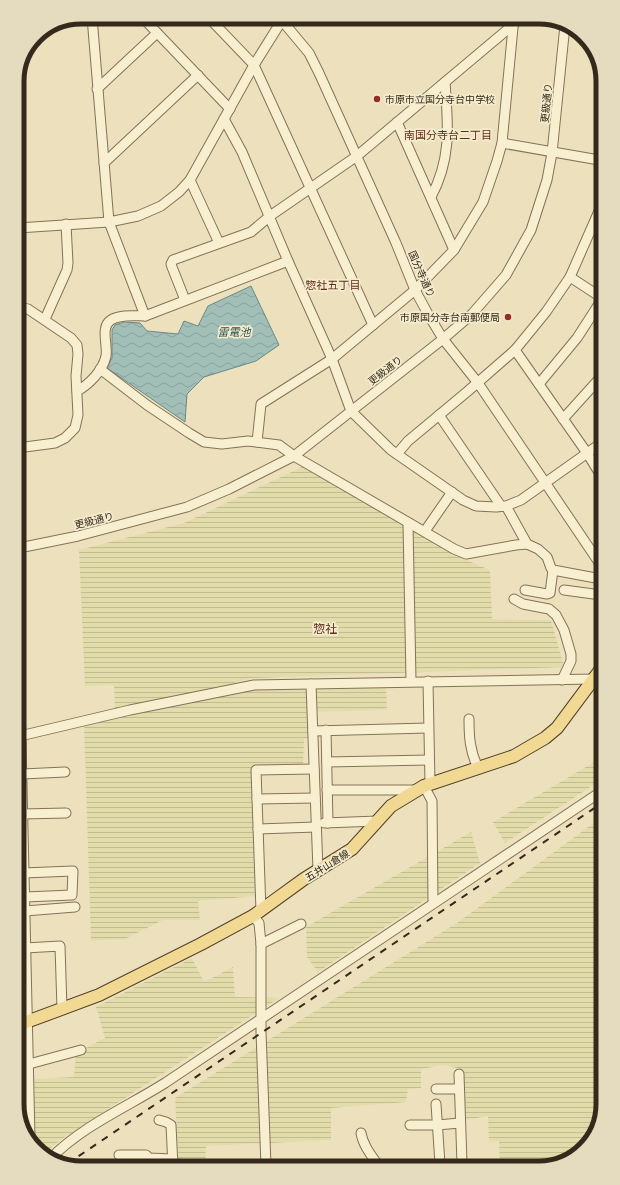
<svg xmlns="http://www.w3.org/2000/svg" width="620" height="1185" font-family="'PT Serif','Noto Sans JP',serif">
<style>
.farmland{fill:url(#farmland-rules)}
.water{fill:url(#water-waves);stroke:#698b85}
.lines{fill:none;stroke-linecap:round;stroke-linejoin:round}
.minor-casing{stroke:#847257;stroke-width:11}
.major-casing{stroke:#52402b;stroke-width:14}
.minor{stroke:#f8eed0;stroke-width:9}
.major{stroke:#f1d994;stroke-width:12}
.rail{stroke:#34291b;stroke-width:2;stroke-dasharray:7 7;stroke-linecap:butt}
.poi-dot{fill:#922d28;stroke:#f4ebcd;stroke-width:1.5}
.labels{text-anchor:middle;stroke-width:3.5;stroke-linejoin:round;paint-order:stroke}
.poi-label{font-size:10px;fill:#34291b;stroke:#f4ebcd;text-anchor:start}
.street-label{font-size:10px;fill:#34291b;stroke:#f4ebcd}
.neighbourhood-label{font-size:11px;fill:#602e1b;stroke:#f4ebcd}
.water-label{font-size:11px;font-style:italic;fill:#2b5353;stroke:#f4ebcd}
.quarter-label{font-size:12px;fill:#602e1b;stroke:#f4ebcd}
.rim{fill:none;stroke:#34291b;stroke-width:5}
</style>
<defs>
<pattern id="farmland-rules" width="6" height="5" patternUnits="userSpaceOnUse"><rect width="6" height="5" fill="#e2dcab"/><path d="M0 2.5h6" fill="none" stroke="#c2bd93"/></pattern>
<pattern id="water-waves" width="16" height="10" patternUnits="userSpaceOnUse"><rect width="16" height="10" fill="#a1beb7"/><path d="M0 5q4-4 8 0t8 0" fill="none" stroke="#8ba39d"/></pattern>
</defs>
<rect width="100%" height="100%" fill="#ede1bd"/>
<!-- farmland -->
<g class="farmland">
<polygon points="304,466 459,557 490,570 492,619 551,620 564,667 252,678 188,695 115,710 114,685 85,686 79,550 184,523"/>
<polygon points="386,686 387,710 312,712 309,737 304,739 303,767 256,768 256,896 198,901 200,920 163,920 125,939 91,941 84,723 258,687"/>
<polygon points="601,758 601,780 505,843 493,822"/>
<polygon points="602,817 603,1104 592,1140 564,1163 500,1164 499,1141 489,1142 488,1116 465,1120 462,1069 443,1065 421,1069 421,1088 408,1089 406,1102 331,1108 331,1140 206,1146 205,1167 179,1167 175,1098 457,923"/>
<polygon points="471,832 480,863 318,972 307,957 306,927"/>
<polygon points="192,958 204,982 233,967 235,997 279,998 62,1139 43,1154 35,1144 34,1079 74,1077 76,1053 105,1038 96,1007"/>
</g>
<!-- water -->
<polygon class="water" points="251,286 279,345 256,361 204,377 187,394 185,422 107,368 112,358 112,330 115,325 124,322 140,323 147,331 178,334 184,321 198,326 208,306"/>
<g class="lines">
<!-- minor casing -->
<g class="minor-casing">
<g id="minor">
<polyline points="92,17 109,222 145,316 288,261"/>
<polyline points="142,17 230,109"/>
<polyline points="208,17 254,65 373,325"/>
<polyline points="279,17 309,53 319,73 396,243 415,290 428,314 443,339 478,383 600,564"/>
<polyline points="97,89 157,33"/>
<polyline points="224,119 242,152 288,261 332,359 351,411 391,450 463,500 476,506 496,507 506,506 521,500 600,444"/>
<polyline points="397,122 454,250"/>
<polyline points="502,143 599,160"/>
<polyline points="104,163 198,75"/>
<polyline points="190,180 219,243"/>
<path d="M431,197C452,158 448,124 445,82"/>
<polyline points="18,228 109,222 138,216 161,206 179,192 190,180 254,65 284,17"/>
<polyline points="570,277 599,296"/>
<polyline points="185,300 172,267 171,264 173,260 251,232 270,216 357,156 514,24"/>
<polyline points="45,319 67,270 68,263 66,224"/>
<polyline points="515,350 587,453 600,474"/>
<polyline points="100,369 147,405 189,433 204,442 222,444 248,441 279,445 294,456 454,549 466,554 516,545 527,544 538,549 547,557 551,568 553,570 601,579"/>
<polyline points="539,384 577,338 599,304"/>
<path d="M77,391C90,384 103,370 106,356C108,345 100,327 111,320C120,314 135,316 145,316"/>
<polyline points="439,415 501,506"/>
<polyline points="563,419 600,378"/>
<polyline points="257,442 261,404 332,359 415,290 454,250 483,202 497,161 502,143 514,17"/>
<polyline points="19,450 25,447 55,443 65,438 75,428 78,415 76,376 78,354 77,345 71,338 28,309 19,307"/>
<polyline points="397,454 408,441 468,391 515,350 546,312 570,277 599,211"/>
<polyline points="506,506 527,544"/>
<polyline points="408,523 411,681"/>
<polyline points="425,531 452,492"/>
<polyline points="19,548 78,536 187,507 229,489 294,456 443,339 472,314 506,275 531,230 547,180 552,153 565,25"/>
<polyline points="525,590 547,594 550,593 553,570"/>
<polyline points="564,590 601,595"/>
<polyline points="514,599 523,604 549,609 556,615 564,630 571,654 571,661 562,680"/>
<polyline points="428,681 430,784"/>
<polyline points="311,684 318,870"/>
<polyline points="20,697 30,1138"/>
<path d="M469,719C469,738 470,751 478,768"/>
<polyline points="326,730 328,823"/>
<polyline points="313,731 428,728"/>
<polyline points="20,736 130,710 254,685 594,679 601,681"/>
<polyline points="327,762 429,760"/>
<polyline points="22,774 65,772"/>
<polyline points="424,786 432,801 433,902"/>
<polyline points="327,790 416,790"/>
<polyline points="257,799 315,798"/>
<polyline points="22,814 66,813"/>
<polyline points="324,823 378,821"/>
<polyline points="258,829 316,827"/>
<polyline points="23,873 73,871 72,895 25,897"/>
<polyline points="25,911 75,907"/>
<polyline points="261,911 256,770 314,769"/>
<polyline points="253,916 259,923 261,944 261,1032 266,1166"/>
<polyline points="261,944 301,924"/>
<polyline points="25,948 60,946 62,1009"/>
<polyline points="29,1064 81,1050"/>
<polyline points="459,1074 462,1164"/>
<polyline points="436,1089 459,1089"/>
<polyline points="436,1104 440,1164"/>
<polyline points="159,1120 166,1122 171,1125 173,1167"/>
<polyline points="410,1125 437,1125 460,1123"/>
<path d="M361,1133C363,1145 371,1155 378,1165"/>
<polyline points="119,1155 146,1155 149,1158 173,1159"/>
<path d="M50,1159C82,1126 127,1107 165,1083L602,791"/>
</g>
</g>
<!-- major casing -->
<g class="major-casing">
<polyline id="major" points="21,1024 99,995 201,944 253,916 304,879 352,849 391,806 424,786 514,756 545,738 557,728 601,669"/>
</g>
<!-- minor -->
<use href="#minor" class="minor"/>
<!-- major -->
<use href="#major" class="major"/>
<!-- rail -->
<polyline class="rail" points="67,1164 602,803"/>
</g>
<!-- markers -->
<g class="poi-dot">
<circle cx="377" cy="99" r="4"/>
<circle cx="508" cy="317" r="4"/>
</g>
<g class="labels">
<!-- poi labels -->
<g class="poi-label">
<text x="385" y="103">市原市立国分寺台中学校</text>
<text x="500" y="321" text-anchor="end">市原国分寺台南郵便局</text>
</g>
<!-- street labels -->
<g class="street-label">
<text transform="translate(546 103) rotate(-84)" y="4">更級通り</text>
<text transform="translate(422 274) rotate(66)" y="4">国分寺通り</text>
<text transform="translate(385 370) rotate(-38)" y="4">更級通り</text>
<text transform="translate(94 520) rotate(-14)" y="4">更級通り</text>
<text transform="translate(327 865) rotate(-32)" y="4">五井山倉線</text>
</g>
<!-- neighbourhood labels -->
<g class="neighbourhood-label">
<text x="448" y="139">南国分寺台二丁目</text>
<text x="333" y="289">惣社五丁目</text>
</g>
<!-- water labels -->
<g class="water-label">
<text x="234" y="336">雷電池</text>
</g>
<!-- quarter labels -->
<g class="quarter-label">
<text x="325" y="633">惣社</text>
</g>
</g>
<!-- crop -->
<path d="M0 0H620V1185H0ZM81 24H539A57 57 0 0 1 596 81V1104A57 57 0 0 1 539 1161H81A57 57 0 0 1 24 1104V81A57 57 0 0 1 81 24Z" fill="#e5dbbf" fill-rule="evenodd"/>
<path class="rim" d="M81 24H539A57 57 0 0 1 596 81V1104A57 57 0 0 1 539 1161H81A57 57 0 0 1 24 1104V81A57 57 0 0 1 81 24Z"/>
</svg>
